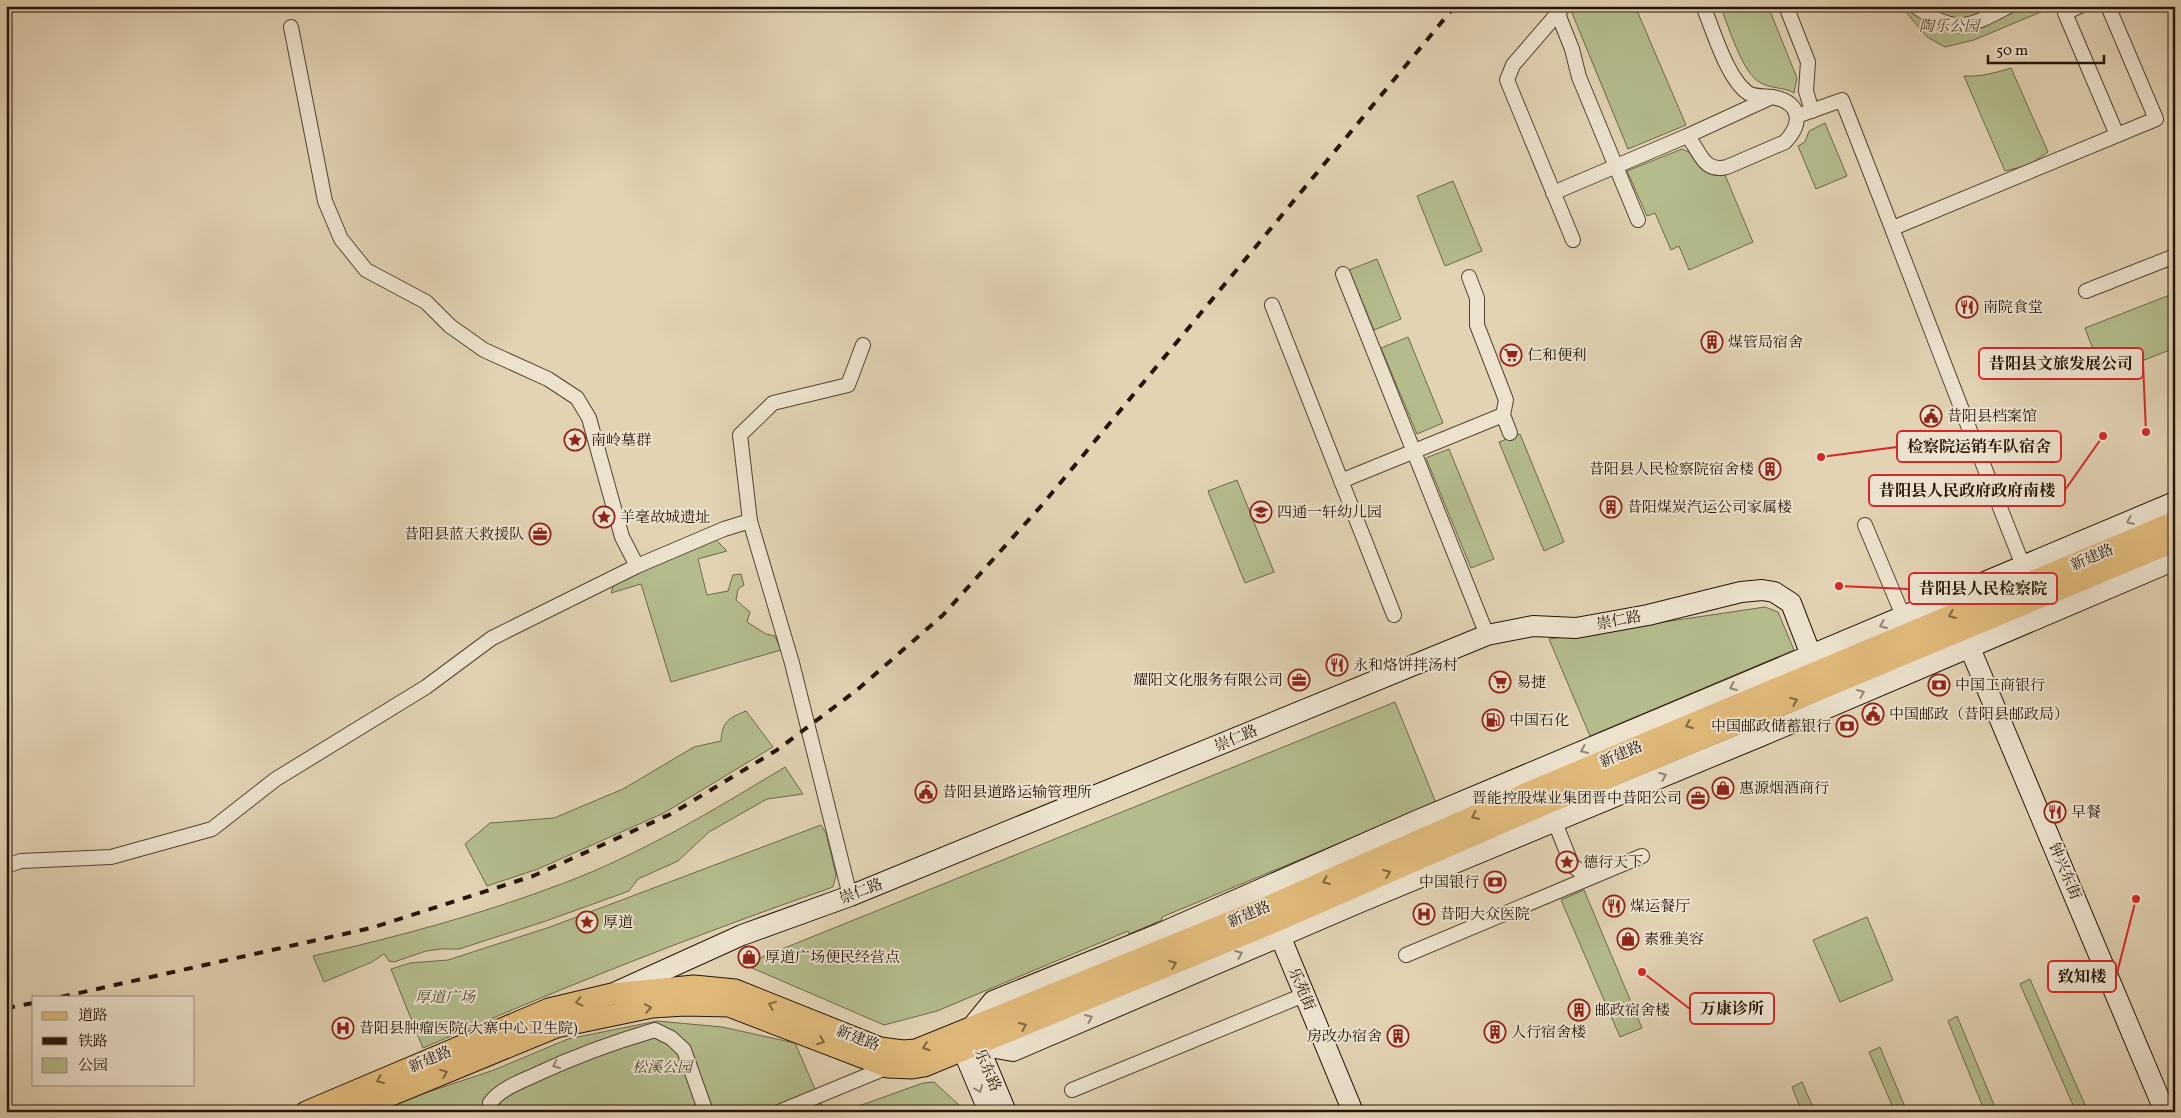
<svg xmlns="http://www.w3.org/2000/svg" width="2181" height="1118" font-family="Vollkorn,'Noto Serif SC',serif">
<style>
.green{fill:#b4bc8c;stroke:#6c684a}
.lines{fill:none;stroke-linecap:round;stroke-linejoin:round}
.street-casing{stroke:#544433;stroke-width:16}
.secondary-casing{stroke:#241408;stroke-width:22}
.primary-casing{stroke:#241408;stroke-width:23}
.street{stroke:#ece2ce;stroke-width:14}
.secondary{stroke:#ece2ce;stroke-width:20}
.primary{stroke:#e1ba7a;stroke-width:21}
.rail{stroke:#241408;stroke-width:4;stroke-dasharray:9 9;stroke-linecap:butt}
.oneway{stroke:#928575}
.oneway2{stroke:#826741}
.labels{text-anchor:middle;stroke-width:4;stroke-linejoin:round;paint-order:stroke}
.park-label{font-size:15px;font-style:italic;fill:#4f4630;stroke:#ece2ce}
.poi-label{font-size:15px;fill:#241408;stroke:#ece2ce;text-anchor:start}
.street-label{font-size:15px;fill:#241408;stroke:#ece2ce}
.leader{fill:none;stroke:#d62828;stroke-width:2}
.callout-dot{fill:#d62828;stroke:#ece2ce;stroke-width:2}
.callout{fill:#ece2ce;stroke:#d62828;stroke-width:2}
.callout-label{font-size:16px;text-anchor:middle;font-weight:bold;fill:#241408}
</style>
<rect width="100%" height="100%" fill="#e2d3b3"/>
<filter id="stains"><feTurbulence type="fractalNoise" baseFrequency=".004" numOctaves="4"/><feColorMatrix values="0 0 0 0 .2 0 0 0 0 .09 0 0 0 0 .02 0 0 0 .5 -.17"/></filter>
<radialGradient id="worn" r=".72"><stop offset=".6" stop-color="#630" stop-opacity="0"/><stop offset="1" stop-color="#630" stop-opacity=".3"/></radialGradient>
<!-- green -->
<g class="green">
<polygon points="1577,6 1635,6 1686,125 1628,149 1572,13"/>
<path d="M1720,6H1768L1797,78L1794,93C1784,87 1772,89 1761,83C1742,74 1729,26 1720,6Z"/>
<polygon points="1901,6 2055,6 1974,40 1945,47 1927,37"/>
<path d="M2011,68L2048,152L2029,165L2005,171L1964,76C1980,77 1995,73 2011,68Z"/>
<polygon points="1825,123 1847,176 1816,189 1798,146 1805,142 1809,131"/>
<path d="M1682,149L1693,154C1702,165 1707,178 1725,175L1753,242L1689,270L1679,246L1671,250L1655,213L1647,216L1627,171Z"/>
<polygon points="1453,181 1482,251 1445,266 1417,196"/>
<polygon points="1377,259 1401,319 1374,330 1349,270"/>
<polygon points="2175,293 2175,348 2103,376 2085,328"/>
<polygon points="1408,337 1443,423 1417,434 1381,348"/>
<polygon points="1520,434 1564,542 1544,551 1499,442"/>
<polygon points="1449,449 1494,559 1471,568 1426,458"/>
<polygon points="1237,480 1274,572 1245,583 1208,491"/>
<polygon points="716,540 727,551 698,559 707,595 728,591 733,575 741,574 744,585 738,589 736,600 750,612 747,622 766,634 775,636 781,650 671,682 641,584 611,593 614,584 638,571"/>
<polygon points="1765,607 1778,612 1794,650 1590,736 1549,639"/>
<polygon points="1395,702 1436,803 1162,917 1162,920 1129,934 1128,931 937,1011 884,1025 752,968 755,962 762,957"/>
<path d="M746,711L773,747L664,813L538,869L487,886L465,844L490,823L554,818L623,789L694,747L721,741C722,721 729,718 746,711Z"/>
<path d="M785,767L803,794L767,799L709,832L678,861L638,879L629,891L546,921L459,949H441L426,951L394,962L389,961L384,954L372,962L324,982L313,956C397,937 483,914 564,883C641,854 714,810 785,767Z"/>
<path d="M821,825L826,833L836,875L833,887C695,935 558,989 423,1048L391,969L410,963L448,960L550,927Z"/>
<polygon points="1584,890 1642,1028 1620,1037 1561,900"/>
<polygon points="1867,917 1893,980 1840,1002 1813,940"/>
<polygon points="2030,979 2088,1112 2076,1112 2020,984"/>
<polygon points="1957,1016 1997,1112 1985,1112 1948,1021"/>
<polygon points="657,1021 722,1027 795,1043 825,1112 368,1112 494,1070 568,1039"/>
<polygon points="1880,1047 1907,1112 1895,1112 1869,1052"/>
<polygon points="934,1082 958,1104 961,1112 842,1112 923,1083"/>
<polygon points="1802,1082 1815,1112 1802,1112 1792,1087"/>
</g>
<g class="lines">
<!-- street casing -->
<g class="street-casing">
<g id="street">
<polyline points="1564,6 1513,65 1507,80 1573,240"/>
<path d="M1703,6C1713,29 1727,79 1748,93C1754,97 1765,96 1772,97"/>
<polyline points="1786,6 1808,62 1806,91 1812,111"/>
<path d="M1915,6C1956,34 1966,29 2009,6"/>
<polyline points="2080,6 2065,13 2117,135"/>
<polyline points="1558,14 1572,49 1579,77 1638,220"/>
<polyline points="291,27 325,201 341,239 366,270 426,302 450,326 484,350 548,379 577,398 589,418 622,537 637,566"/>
<path d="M1797,116L1842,100C1904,257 1963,416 2026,573"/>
<path d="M1553,193L1687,136C1701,151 1702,173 1727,167L1785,142C1804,122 1800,102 1772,97L1687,136"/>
<polyline points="1893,228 2156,119 2108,6"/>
<polyline points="1343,274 1487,635"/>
<polyline points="1469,277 1477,298 1477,325 1506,400 1503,415 1510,433"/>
<polyline points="2086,291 2175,256"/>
<polyline points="1272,305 1394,615"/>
<polyline points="1341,481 1503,415"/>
<polyline points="1865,525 1901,611 1909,614 1911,618"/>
<polyline points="1552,815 1572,865 1588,878"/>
<polyline points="6,866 21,861 111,857 212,829 276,779 426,687 492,638 637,566 724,529 750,521"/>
<polyline points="850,896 792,663 750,521 740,435 773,403 848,385 863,345"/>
<polyline points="1406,955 1642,856"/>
<polyline points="1072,1090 1304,995"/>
<path d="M490,1112V1103C500,1089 520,1082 535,1075C575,1056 614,1042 655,1030L671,1038L684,1050L706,1112"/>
<polyline points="779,1112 888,1067"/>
</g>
</g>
<!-- secondary casing -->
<g class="secondary-casing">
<g id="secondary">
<polyline points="1964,634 2165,1112"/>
<polyline points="1276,926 1353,1112"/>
<polyline points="616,992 742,935 850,896 1487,635 1533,626 1576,628 1648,615 1741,592 1762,590 1774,592 1791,603 1816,668"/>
<polyline points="957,1036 989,1112"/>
<polyline points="978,1045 1013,1051 1358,903 1761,736 2175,560"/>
<polyline points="1006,1112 971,1028 993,1001 1161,933 1416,821 2175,502"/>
</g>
</g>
<!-- primary casing -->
<g class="primary-casing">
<g id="primary">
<polyline points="306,1112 549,1009 612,994 694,986 735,990 880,1048 903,1051 916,1050 1265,908 1532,791 2175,522"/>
<polyline points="350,1112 556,1027 652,1007 685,1005 729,1006 888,1067 912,1068 924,1066 1274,922 1547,803 2175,541"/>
</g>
</g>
<!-- street -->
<use href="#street" class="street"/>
<!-- secondary -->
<use href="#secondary" class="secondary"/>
<!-- primary -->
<use href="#primary" class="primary"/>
<!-- rail -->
<g class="rail">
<polyline points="61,997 371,928 533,876 671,814 777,750 857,690 943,615 1042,505 1455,6"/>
<polyline points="6,1008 34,1003"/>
</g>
</g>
<!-- one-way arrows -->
<defs><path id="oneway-chevron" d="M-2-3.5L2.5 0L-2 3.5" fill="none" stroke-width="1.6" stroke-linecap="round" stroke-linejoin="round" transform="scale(1.25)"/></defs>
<g class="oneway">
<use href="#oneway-chevron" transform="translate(2130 521) rotate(157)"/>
<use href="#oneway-chevron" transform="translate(1883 625) rotate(157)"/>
<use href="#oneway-chevron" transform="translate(1733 687) rotate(157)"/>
<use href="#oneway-chevron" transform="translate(1861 693) rotate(-23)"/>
<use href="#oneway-chevron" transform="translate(1584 750) rotate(157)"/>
<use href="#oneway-chevron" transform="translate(1663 776) rotate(-22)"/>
<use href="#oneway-chevron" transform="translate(1239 954) rotate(-23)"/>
<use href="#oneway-chevron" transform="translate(1089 1018) rotate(-24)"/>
<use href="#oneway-chevron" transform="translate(556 1065) rotate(155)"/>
<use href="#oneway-chevron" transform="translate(979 1089) rotate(67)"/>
</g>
<g class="oneway2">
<use href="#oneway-chevron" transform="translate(1952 615) rotate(157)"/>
<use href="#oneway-chevron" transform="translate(1794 701) rotate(-22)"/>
<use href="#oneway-chevron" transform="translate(1689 725) rotate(157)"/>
<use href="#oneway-chevron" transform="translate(1475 816) rotate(156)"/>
<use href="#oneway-chevron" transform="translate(1387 873) rotate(-23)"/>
<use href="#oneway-chevron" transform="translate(1326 881) rotate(156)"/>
<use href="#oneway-chevron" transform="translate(1173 964) rotate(-22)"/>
<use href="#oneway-chevron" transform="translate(579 1002) rotate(167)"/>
<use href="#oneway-chevron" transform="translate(772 1005) rotate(-158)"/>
<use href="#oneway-chevron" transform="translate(648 1008) rotate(-10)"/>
<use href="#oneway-chevron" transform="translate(1023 1026) rotate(-23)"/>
<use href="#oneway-chevron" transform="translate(821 1041) rotate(21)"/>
<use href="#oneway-chevron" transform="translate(926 1047) rotate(160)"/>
<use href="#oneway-chevron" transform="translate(444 1073) rotate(-22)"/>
<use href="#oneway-chevron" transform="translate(380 1080) rotate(157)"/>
</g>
<!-- icons -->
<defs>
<g id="restaurant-ring" transform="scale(1.125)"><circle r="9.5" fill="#ece2ce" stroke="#8f2418" stroke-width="1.5"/><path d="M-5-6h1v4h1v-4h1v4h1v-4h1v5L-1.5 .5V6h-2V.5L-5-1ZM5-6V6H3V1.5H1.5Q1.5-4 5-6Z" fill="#8f2418"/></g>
<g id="building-ring" transform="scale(1.125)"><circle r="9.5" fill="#ece2ce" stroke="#8f2418" stroke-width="1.5"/><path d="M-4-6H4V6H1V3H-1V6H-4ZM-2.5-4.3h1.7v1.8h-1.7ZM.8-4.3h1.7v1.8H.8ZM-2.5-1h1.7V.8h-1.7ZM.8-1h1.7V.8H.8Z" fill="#8f2418"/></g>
<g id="supermarket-ring" transform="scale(1.125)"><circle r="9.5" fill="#ece2ce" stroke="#8f2418" stroke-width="1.5"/><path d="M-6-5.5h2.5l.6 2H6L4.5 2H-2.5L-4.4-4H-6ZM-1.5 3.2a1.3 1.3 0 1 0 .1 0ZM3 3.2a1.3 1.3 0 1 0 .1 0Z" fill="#8f2418"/></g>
<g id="civic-ring" transform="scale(1.125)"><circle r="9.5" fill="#ece2ce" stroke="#8f2418" stroke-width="1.5"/><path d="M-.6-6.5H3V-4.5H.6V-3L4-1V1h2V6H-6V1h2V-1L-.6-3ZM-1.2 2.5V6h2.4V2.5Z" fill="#8f2418"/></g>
<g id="sight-ring" transform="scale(1.125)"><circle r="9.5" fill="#ece2ce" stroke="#8f2418" stroke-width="1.5"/><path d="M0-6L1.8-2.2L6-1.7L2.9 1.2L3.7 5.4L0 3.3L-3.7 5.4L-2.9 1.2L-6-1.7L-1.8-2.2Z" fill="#8f2418"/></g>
<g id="school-ring" transform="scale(1.125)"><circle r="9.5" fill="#ece2ce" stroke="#8f2418" stroke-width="1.5"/><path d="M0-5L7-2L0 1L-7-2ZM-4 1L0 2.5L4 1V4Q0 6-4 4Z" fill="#8f2418"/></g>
<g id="office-ring" transform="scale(1.125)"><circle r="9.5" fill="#ece2ce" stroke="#8f2418" stroke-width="1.5"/><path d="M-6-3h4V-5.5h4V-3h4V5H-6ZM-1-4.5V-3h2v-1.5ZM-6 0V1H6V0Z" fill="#8f2418"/></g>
<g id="bank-ring" transform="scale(1.125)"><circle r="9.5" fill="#ece2ce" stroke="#8f2418" stroke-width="1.5"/><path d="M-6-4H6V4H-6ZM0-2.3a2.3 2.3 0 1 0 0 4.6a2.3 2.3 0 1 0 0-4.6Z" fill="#8f2418"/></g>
<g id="fuel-ring" transform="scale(1.125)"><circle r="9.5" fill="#ece2ce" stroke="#8f2418" stroke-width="1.5"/><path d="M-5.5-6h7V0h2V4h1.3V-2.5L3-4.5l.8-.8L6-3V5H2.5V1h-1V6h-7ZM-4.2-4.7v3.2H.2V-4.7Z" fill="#8f2418"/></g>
<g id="shop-ring" transform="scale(1.125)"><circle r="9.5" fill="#ece2ce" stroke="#8f2418" stroke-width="1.5"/><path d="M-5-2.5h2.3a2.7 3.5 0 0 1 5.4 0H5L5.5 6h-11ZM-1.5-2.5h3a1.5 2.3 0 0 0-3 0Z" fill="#8f2418"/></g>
<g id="hospital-ring" transform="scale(1.125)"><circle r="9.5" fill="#ece2ce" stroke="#8f2418" stroke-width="1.5"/><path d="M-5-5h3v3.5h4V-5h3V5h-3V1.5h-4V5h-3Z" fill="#8f2418"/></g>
</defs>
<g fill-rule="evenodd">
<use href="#restaurant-ring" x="1967" y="307"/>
<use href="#building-ring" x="1712" y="342"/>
<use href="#supermarket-ring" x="1511" y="355"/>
<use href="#civic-ring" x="1931" y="416"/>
<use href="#sight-ring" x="575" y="440"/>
<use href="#building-ring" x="1770" y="469"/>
<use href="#building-ring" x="1611" y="507"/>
<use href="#school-ring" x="1261" y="512"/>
<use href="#sight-ring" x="604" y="517"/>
<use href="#office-ring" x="540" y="534"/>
<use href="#restaurant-ring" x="1337" y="665"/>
<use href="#office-ring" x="1299" y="680"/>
<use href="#supermarket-ring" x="1500" y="682"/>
<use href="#bank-ring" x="1939" y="685"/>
<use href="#civic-ring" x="1873" y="714"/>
<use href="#fuel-ring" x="1493" y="720"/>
<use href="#bank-ring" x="1847" y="726"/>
<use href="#shop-ring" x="1723" y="788"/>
<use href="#civic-ring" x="926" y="792"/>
<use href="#office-ring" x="1698" y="798"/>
<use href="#restaurant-ring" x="2055" y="812"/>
<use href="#sight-ring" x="1567" y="862"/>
<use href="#bank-ring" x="1495" y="882"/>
<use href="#restaurant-ring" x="1614" y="906"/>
<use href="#hospital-ring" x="1424" y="914"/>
<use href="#sight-ring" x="587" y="922"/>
<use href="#shop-ring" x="1628" y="939"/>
<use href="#shop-ring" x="749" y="957"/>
<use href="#building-ring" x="1579" y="1010"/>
<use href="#hospital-ring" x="343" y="1028"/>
<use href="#building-ring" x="1495" y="1032"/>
<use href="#building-ring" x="1398" y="1036"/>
</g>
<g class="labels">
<!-- park labels -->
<g class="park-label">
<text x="1949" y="31">陶乐公园</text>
<text x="445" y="1002">厚道广场</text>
<text x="662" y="1072">松溪公园</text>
</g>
<!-- poi labels -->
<g class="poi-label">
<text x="1983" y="312">南院食堂</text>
<text x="1728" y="347">煤管局宿舍</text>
<text x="1527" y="360">仁和便利</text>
<text x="1947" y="421">昔阳县档案馆</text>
<text x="591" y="445">南岭墓群</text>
<text x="1754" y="474" text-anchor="end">昔阳县人民检察院宿舍楼</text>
<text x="1627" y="512">昔阳煤炭汽运公司家属楼</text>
<text x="1277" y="517">四通一轩幼儿园</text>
<text x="620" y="522">羊毫故城遗址</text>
<text x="524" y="539" text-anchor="end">昔阳县蓝天救援队</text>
<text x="1353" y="670">永和烙饼拌汤村</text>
<text x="1283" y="685" text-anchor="end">耀阳文化服务有限公司</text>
<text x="1516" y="687">易捷</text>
<text x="1955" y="690">中国工商银行</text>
<text x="1889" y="719">中国邮政（昔阳县邮政局）</text>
<text x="1509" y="725">中国石化</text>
<text x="1831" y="731" text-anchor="end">中国邮政储蓄银行</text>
<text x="1739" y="793">惠源烟酒商行</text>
<text x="942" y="797">昔阳县道路运输管理所</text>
<text x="1682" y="803" text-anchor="end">晋能控股煤业集团晋中昔阳公司</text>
<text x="2071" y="817">早餐</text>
<text x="1583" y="867">德行天下</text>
<text x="1479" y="887" text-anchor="end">中国银行</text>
<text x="1630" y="911">煤运餐厅</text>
<text x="1440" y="919">昔阳大众医院</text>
<text x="603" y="927">厚道</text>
<text x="1644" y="944">素雅美容</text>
<text x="765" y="962">厚道广场便民经营点</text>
<text x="1595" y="1015">邮政宿舍楼</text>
<text x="359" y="1033">昔阳县肿瘤医院(大寨中心卫生院)</text>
<text x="1511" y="1037">人行宿舍楼</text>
<text x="1382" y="1041" text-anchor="end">房改办宿舍</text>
</g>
<!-- street labels -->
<g class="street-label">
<text transform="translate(2092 557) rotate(-23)" y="5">新建路</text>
<text transform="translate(1619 620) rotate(-11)" y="5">崇仁路</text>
<text transform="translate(1236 738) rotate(-23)" y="5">崇仁路</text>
<text transform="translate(1621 754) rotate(-23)" y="5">新建路</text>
<text transform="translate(2065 871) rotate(67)" y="5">钟兴东街</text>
<text transform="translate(861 891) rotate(-21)" y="5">崇仁路</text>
<text transform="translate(1249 914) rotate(-23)" y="5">新建路</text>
<text transform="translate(1302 989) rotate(67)" y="5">乐苑街</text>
<text transform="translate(858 1038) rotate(21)" y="5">新建路</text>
<text transform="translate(430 1059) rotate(-23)" y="5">新建路</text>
<text transform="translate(988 1070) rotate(67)" y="5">乐东路</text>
</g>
</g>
<!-- callouts -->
<path class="leader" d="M2146 432L2143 363M1821 457L1897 447M2103 436L2065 490M1839 586L1909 589M2136 899L2116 977M1642 972L1690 1009"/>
<g class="callout-dot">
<circle cx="2146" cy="432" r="5"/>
<circle cx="1821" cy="457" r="5"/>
<circle cx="2103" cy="436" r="5"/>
<circle cx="1839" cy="586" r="5"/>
<circle cx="2136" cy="899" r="5"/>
<circle cx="1642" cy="972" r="5"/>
</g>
<g class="callout">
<rect x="1979" y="348" width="164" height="31" rx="5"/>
<rect x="1897" y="431" width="164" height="31" rx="5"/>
<rect x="1869" y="475" width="196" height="31" rx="5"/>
<rect x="1909" y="573" width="148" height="31" rx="5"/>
<rect x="2048" y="961" width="68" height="31" rx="5"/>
<rect x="1690" y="993" width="84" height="31" rx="5"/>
</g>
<g class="callout-label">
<text x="2061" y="369">昔阳县文旅发展公司</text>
<text x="1979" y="452">检察院运销车队宿舍</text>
<text x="1967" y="496">昔阳县人民政府政府南楼</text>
<text x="1983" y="594">昔阳县人民检察院</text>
<text x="2082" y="982">致知楼</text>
<text x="1732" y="1014">万康诊所</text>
</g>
<!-- margin -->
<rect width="2181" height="1118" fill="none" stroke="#e2d3b3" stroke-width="25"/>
<rect x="8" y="8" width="2166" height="1103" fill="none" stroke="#241408" stroke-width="2.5"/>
<rect x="12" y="12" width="2156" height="1093" fill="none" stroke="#241408"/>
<!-- legend -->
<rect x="32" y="996" width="162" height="90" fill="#ece2ce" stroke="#9c907f"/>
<rect x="42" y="1012" width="25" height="8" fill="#e1ba7a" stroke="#9c907f"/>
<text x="78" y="1020" font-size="15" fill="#241408">道路</text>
<rect x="42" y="1037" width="25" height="8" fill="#241408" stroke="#9c907f"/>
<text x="78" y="1046" font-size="15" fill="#241408">铁路</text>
<rect x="42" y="1058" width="25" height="15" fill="#b4bc8c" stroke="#9c907f"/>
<text x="78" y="1070" font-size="15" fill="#241408">公园</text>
<!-- scale -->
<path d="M1988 55v8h116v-8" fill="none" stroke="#241408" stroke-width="2.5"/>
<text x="1996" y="55" font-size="15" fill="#241408" stroke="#ece2ce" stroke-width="4" paint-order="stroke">50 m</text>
<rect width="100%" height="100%" filter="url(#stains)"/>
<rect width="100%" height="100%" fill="url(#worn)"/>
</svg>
